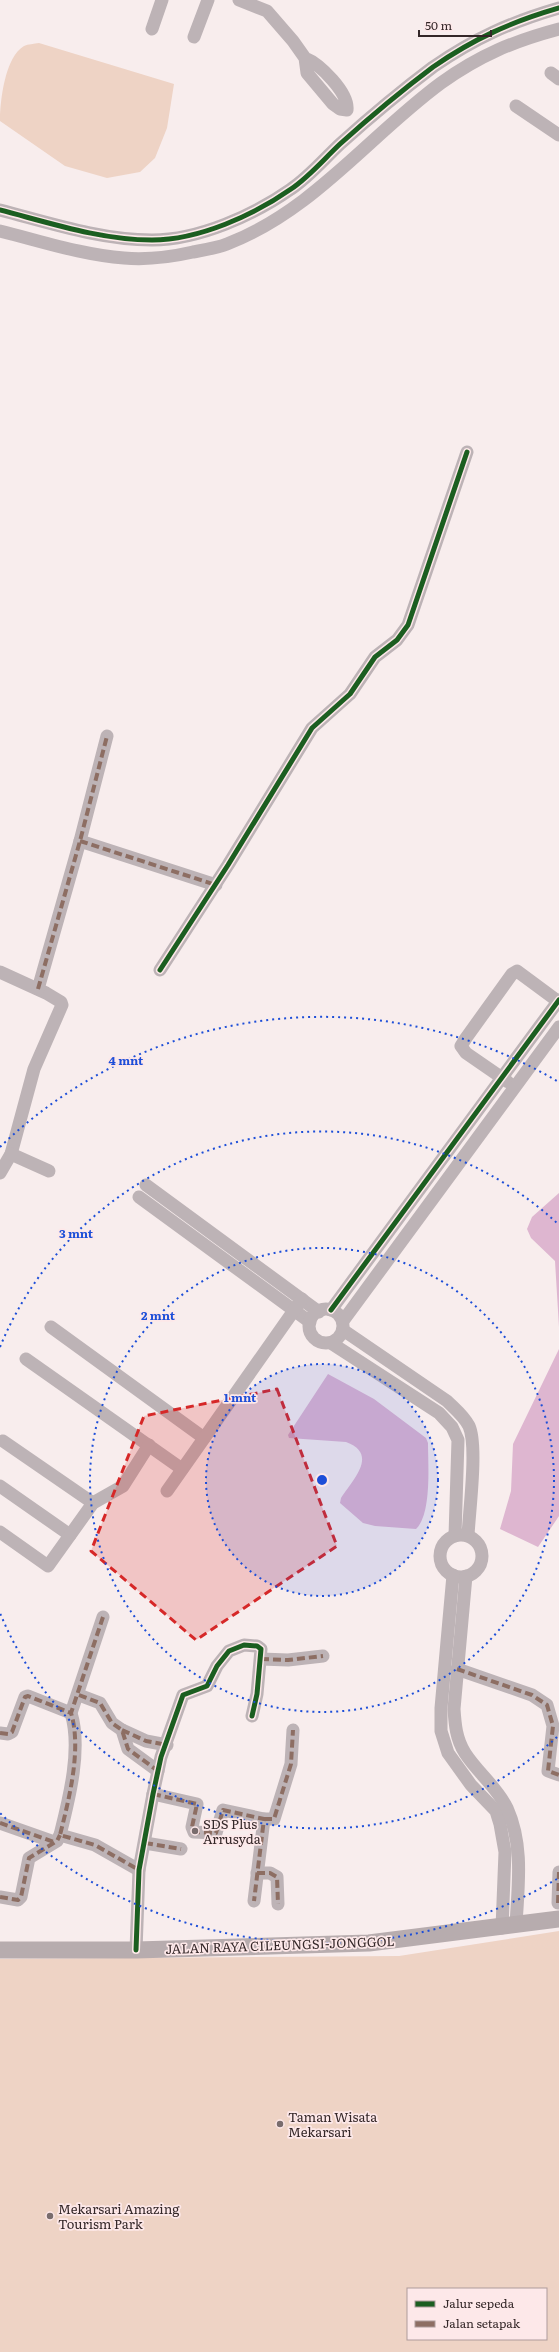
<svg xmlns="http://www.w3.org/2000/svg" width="559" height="2352" font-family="Literata,serif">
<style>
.green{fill:#eed3c5;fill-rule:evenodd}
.water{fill:#deb6d0}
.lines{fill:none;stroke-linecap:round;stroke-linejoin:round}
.minor{stroke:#bdb3b6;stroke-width:13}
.major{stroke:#b7acae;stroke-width:17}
.quiet{stroke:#8d6e63;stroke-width:4;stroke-dasharray:8 4;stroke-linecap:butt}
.cycleway-casing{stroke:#fde8e9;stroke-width:8}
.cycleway{stroke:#1b5e20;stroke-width:5}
.marked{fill:#d62828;fill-opacity:0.2;stroke:#d62828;stroke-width:3;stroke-dasharray:8 5;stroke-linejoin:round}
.ring{fill:none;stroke:#1d4ed8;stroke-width:2;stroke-dasharray:2 4}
.poi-dot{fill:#796c6d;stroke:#fde8e9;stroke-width:1.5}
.labels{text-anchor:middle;stroke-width:3.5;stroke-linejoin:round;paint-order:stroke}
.poi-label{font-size:13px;fill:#342728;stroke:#fde8e9;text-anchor:start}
.street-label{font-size:13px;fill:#342728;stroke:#fde8e9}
.centre{fill:#1d4ed8;stroke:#fde8e9;stroke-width:2}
.ring-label{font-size:12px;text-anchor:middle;font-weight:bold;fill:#1d4ed8;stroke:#fde8e9;stroke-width:3.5;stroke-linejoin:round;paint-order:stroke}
</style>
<rect width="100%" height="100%" fill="#f8eded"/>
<!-- green -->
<g class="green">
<path d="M39,43L174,84L167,128L155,158L140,172L107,178L65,166L0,121C0,101 5,57 24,46C28,44 34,44 39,43Z"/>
<path d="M559,1931V2352H0V1959L399,1956ZM408,2289H546V2339H408Z"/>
</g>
<!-- water -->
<g class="water">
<polygon points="559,1193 559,1327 555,1261 531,1238 527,1229 532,1217"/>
<polygon points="559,1349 559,1516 538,1547 500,1529 511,1491 513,1444"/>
<path d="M328,1374L374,1399L426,1438L428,1443C428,1464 432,1514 416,1529L375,1526L363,1523L340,1503L341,1498C353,1480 379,1454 346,1442L289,1438L288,1435Z"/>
</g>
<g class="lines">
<!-- minor -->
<g class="minor">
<path d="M239,0L267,11L293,41L305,58L307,73L333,104L340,109L347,110C349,93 320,64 305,58"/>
<polyline points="152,29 162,0"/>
<polyline points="194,37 208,0"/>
<polyline points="551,73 559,79"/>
<polyline points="516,106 559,135"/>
<path d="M0,210C50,223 101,240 152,240C199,240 254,215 291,189C309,177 324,159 340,144C370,117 401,91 433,67C475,38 511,22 559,8"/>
<path d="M0,231C41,241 82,255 124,258C147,260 171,257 193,252C204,250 217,248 227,244C313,211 369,136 441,83C480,55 514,41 559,29"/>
<polyline points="80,841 216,885"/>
<polyline points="160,970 228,865 312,728 350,694 375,657 397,640 408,625 467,452"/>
<polyline points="0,972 46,993 61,1002 62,1005 34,1069 11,1154 0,1173"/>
<polyline points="38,989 80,841 107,736"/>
<polyline points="508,1082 466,1053 461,1046 466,1038 512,974 517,971 559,1002"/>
<polyline points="11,1154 49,1171"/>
<polyline points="146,1185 319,1312"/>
<polyline points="139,1197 310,1322"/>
<circle cx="326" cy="1326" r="17"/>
<polyline points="331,1310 559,1000"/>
<polyline points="343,1321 559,1027"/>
<polyline points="51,1327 204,1438"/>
<path d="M343,1330L447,1401C455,1409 464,1416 469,1426C478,1446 469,1512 468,1536"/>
<polyline points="331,1343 439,1413 452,1427 458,1440 455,1536"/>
<polyline points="26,1359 182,1469"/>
<polyline points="3,1441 93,1503"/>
<polyline points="0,1486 70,1535"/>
<polyline points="167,1491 302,1299"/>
<polyline points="0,1532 48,1566 93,1503 123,1486 149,1445"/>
<circle cx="461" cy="1556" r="21"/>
<polyline points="453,1575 441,1708 441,1731 448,1753 471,1785 496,1811 500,1824 505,1852 502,1928"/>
<path d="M466,1576L454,1709C455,1724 456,1739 465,1753C477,1772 497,1787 507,1808C524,1846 518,1886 516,1925"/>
<path d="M103,1617L71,1713C82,1749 69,1799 60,1835L95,1845L139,1870"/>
<polyline points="261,1659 288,1660 323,1656"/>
<polyline points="457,1669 532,1695 547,1705 553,1726 548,1771 559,1775"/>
<polyline points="79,1695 100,1703 112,1723 122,1730 128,1749 158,1771"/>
<polyline points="122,1730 146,1741 167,1745"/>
<polyline points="0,1733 8,1734 12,1732 25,1697 28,1696 71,1713"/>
<polyline points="153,1794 197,1804 192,1827 194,1832 216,1833 223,1810 264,1819 254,1901"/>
<polyline points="264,1819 274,1819 291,1764 293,1730"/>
<polyline points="0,1823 54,1842"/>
<polyline points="145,1843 181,1849"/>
<polyline points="257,1873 270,1873 277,1877 278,1904"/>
<polyline points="0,1897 18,1900 21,1897 29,1858 57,1841 60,1835"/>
<polyline points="558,1903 559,1872"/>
<polyline points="136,1950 139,1870 153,1794 161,1757 183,1695 207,1686 217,1666 229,1651 244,1645 257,1646 261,1649 257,1694 252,1716"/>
</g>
<!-- major -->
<polyline class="major" points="0,1950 136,1950 369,1943 559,1919"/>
<!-- quiet -->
<g class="quiet">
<polyline points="80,841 216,885"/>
<polyline points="38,989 80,841 107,736"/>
<path d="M103,1617L71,1713C82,1749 69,1799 60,1835L95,1845L139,1870"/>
<polyline points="261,1659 288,1660 323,1656"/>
<polyline points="457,1669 532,1695 547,1705 553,1726 548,1771 559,1775"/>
<polyline points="79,1695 100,1703 112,1723 122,1730 128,1749 158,1771"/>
<polyline points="122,1730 146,1741 167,1745"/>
<polyline points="0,1733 8,1734 12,1732 25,1697 28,1696 71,1713"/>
<polyline points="153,1794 197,1804 192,1827 194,1832 216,1833 223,1810 264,1819 254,1901"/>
<polyline points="264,1819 274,1819 291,1764 293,1730"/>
<polyline points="0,1823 54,1842"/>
<polyline points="145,1843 181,1849"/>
<polyline points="257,1873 270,1873 277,1877 278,1904"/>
<polyline points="0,1897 18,1900 21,1897 29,1858 57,1841 60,1835"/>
<polyline points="558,1903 559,1872"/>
</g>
<!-- cycleway casing -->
<g class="cycleway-casing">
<g id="cycleway">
<path d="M0,210C50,223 101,240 152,240C199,240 254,215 291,189C309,177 324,159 340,144C370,117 401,91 433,67C475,38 511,22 559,8"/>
<polyline points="160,970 228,865 312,728 350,694 375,657 397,640 408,625 467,452"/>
<polyline points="331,1310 559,1000"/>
<polyline points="136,1950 139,1870 153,1794 161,1757 183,1695 207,1686 217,1666 229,1651 244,1645 257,1646 261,1649 257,1694 252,1716"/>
</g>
</g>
<!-- cycleway -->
<use href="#cycleway" class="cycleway"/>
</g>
<!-- marked area -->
<path class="marked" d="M277,1389L337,1546L196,1640L91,1551L144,1416Z"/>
<!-- distance rings -->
<circle cx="322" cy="1480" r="116" fill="#1d4ed8" fill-opacity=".12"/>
<g class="ring">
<circle cx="322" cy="1480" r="116"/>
<circle cx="322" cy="1480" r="232"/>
<path d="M557 1737A348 348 0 0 1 0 1613M0 1347A348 348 0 0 1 557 1223"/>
<path d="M557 1879A463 463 0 0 1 0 1813M0 1147A463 463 0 0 1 557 1081"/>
</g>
<!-- markers -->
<g class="poi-dot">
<circle cx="195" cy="1831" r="4"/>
<circle cx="280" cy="2124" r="4"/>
<circle cx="50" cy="2216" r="4"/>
</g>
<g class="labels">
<!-- poi labels -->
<g class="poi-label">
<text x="203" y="1829">SDS Plus<tspan x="203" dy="15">Arrusyda</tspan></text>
<text x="288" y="2122">Taman Wisata<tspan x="288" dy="15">Mekarsari</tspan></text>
<text x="58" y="2214">Mekarsari Amazing<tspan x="58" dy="15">Tourism Park</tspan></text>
</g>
<!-- street labels -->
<g class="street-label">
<text transform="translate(280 1945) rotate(-2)" y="5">JALAN RAYA CILEUNGSI-JONGGOL</text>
</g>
</g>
<circle cx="322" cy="1480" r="6" class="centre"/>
<g class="ring-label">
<text x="126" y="1065">4 mnt</text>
<text x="76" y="1238">3 mnt</text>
<text x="158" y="1320">2 mnt</text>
<text x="240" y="1402">1 mnt</text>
</g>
<!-- legend -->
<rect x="407" y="2288" width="140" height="52" fill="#fde8e9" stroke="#ad9b9c"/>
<rect x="415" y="2301" width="20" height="6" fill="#1b5e20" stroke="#ad9b9c"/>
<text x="443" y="2308" font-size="12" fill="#342728">Jalur sepeda</text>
<rect x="415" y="2321" width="20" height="6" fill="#8d6e63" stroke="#ad9b9c"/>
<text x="443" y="2328" font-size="12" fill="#342728">Jalan setapak</text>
<!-- scale -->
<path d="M419 30v6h72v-6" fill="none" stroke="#342728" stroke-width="2"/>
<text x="425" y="30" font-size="12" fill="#342728" stroke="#fde8e9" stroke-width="3" paint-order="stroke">50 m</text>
</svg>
